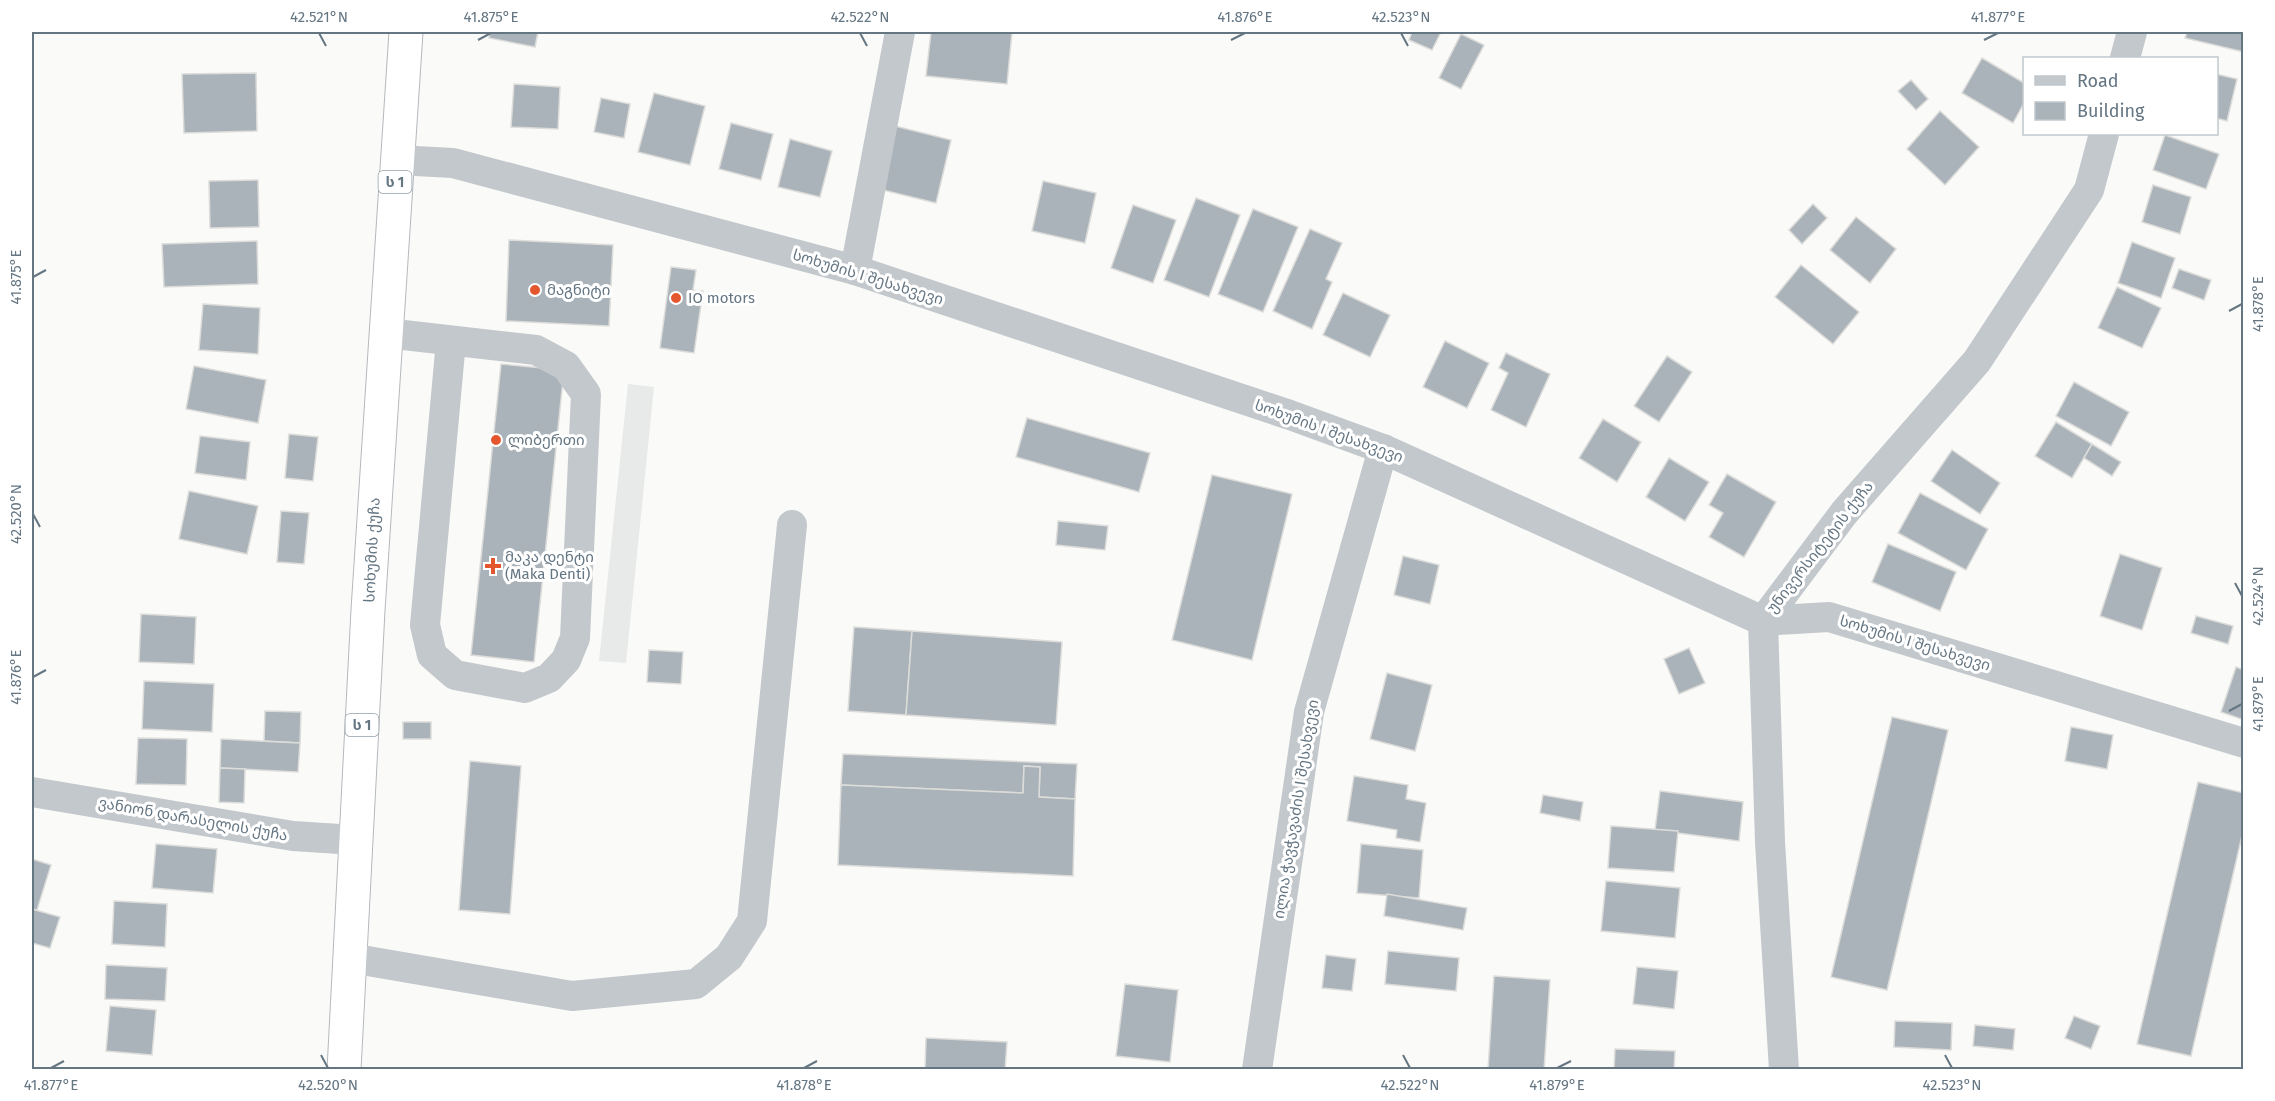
<svg xmlns="http://www.w3.org/2000/svg" width="2275" height="1101" font-family="'Fira Sans','Noto Sans Georgian',sans-serif">
<style>
.built{fill:#e8e9e9}
.building{fill:#aab3b9;stroke:#dcdcda;stroke-width:1.5}
.lines{fill:none;stroke-linecap:round;stroke-linejoin:round}
.highway-casing{stroke:#b4b9bd;stroke-width:35}
.minor{stroke:#c3c8cc;stroke-width:30}
.highway{stroke:#fff;stroke-width:33}
.ticks{fill:none;stroke:#657683;stroke-width:2}
.poi-dot{fill:#e4572e;stroke:#fff;stroke-width:2}
.labels{text-anchor:middle;stroke-width:6;stroke-linejoin:round;paint-order:stroke}
.shield{fill:#fff;stroke:#939fa8;stroke-width:1.5}
.shield-label{font-size:14px;font-weight:bold;fill:#657683}
.street-label{font-size:15px;fill:#657683;stroke:#fff}
.poi-label{font-size:15px;fill:#657683;stroke:#fff;text-anchor:start}
.neatline{fill:none;stroke:#657683;stroke-width:2}
.ticks-label{font-size:15px;text-anchor:middle;fill:#657683}
</style>
<rect width="100%" height="100%" fill="#fafaf8"/>
<!-- built -->
<polygon class="built" points="628,384 654,387 626,663 599,661"/>
<!-- building -->
<g class="building">
<polygon points="490,32 538,32 535,47 489,38"/>
<polygon points="931,32 1012,32 1007,84 926,76"/>
<polygon points="1412,32 1441,32 1432,50 1409,40"/>
<polygon points="2187,32 2244,32 2244,52 2185,38"/>
<polygon points="1461,34 1484,45 1461,89 1439,78"/>
<polygon points="1982,58 2024,83 2024,103 2013,123 1962,93"/>
<polygon points="256,73 257,131 184,133 182,74"/>
<polygon points="2216,74 2237,79 2227,121 2216,118"/>
<polygon points="1911,80 1928,99 1916,110 1898,91"/>
<polygon points="514,84 560,87 558,129 511,127"/>
<polygon points="654,93 705,106 690,165 638,152"/>
<polygon points="601,98 630,104 624,138 594,132"/>
<polygon points="1940,111 1979,147 1945,185 1907,149"/>
<polygon points="731,123 773,134 761,180 719,169"/>
<polygon points="895,126 951,140 936,203 879,189"/>
<polygon points="2165,135 2219,154 2206,189 2153,170"/>
<polygon points="790,139 832,151 820,197 778,187"/>
<polygon points="258,180 259,227 210,228 209,181"/>
<polygon points="1043,181 1096,193 1085,243 1032,231"/>
<polygon points="2153,185 2191,197 2180,234 2142,222"/>
<polygon points="1196,198 1240,215 1209,297 1164,280"/>
<polygon points="1813,204 1827,218 1802,244 1789,230"/>
<polygon points="1133,205 1176,220 1153,283 1111,268"/>
<polygon points="1253,209 1298,227 1263,312 1218,294"/>
<polygon points="1856,217 1896,249 1870,283 1830,250"/>
<polygon points="1310,229 1342,243 1326,279 1332,282 1312,329 1273,311"/>
<polygon points="509,240 613,245 609,326 506,321"/>
<polygon points="257,241 258,284 164,287 162,244"/>
<polygon points="2132,242 2175,258 2161,298 2118,283"/>
<polygon points="1801,265 1859,312 1833,344 1775,297"/>
<polygon points="671,267 696,270 693,290 703,291 694,353 660,348"/>
<polygon points="2179,269 2211,280 2204,300 2172,288"/>
<polygon points="2117,287 2161,308 2142,348 2098,328"/>
<polygon points="1343,293 1390,315 1370,357 1323,335"/>
<polygon points="203,304 260,308 258,354 199,350"/>
<polygon points="1445,341 1489,363 1467,408 1423,387"/>
<polygon points="1506,353 1550,374 1526,427 1491,410 1508,373 1499,368"/>
<polygon points="1667,356 1692,372 1659,422 1634,406"/>
<polygon points="501,364 564,370 534,662 471,655"/>
<polygon points="194,366 266,380 258,423 186,409"/>
<polygon points="2074,382 2129,412 2111,446 2056,416"/>
<polygon points="1027,418 1150,453 1139,492 1016,457"/>
<polygon points="1603,419 1641,442 1617,482 1579,458"/>
<polygon points="2056,422 2092,444 2072,478 2035,456"/>
<polygon points="289,434 318,437 313,481 285,478"/>
<polygon points="200,436 250,442 246,480 195,473"/>
<polygon points="2092,444 2121,462 2112,476 2084,458"/>
<polygon points="1952,450 2000,483 1980,514 1931,481"/>
<polygon points="1669,458 1709,482 1685,521 1646,497"/>
<polygon points="1727,474 1776,502 1744,557 1709,537 1723,513 1709,505"/>
<polygon points="1212,475 1292,494 1252,660 1172,640"/>
<polygon points="189,491 258,506 247,554 179,539"/>
<polygon points="1920,493 1988,529 1966,570 1898,533"/>
<polygon points="281,511 309,513 304,564 277,562"/>
<polygon points="1058,521 1108,526 1105,550 1056,545"/>
<polygon points="1888,544 1956,572 1940,611 1872,582"/>
<polygon points="2120,554 2162,568 2142,630 2100,616"/>
<polygon points="1403,556 1439,565 1430,604 1394,595"/>
<polygon points="141,614 196,617 194,664 139,662"/>
<polygon points="2196,616 2233,626 2228,644 2191,633"/>
<polygon points="854,627 912,631 906,715 848,711"/>
<polygon points="912,631 1062,642 1056,725 906,715"/>
<polygon points="1689,648 1705,683 1679,694 1664,659"/>
<polygon points="649,650 683,652 681,684 647,682"/>
<polygon points="2236,667 2244,670 2244,720 2221,712"/>
<polygon points="1387,673 1432,685 1415,751 1370,739"/>
<polygon points="144,681 214,684 212,732 142,729"/>
<polygon points="265,711 301,712 300,743 264,741"/>
<polygon points="1892,717 1948,730 1887,990 1831,977"/>
<rect x="403" y="722" width="28" height="17"/>
<polygon points="2071,727 2113,735 2107,769 2065,761"/>
<polygon points="138,738 187,739 186,785 136,784"/>
<polygon points="221,739 300,743 298,772 220,768"/>
<polygon points="843,754 1077,764 1075,799 1039,797 1040,767 1024,766 1023,793 841,785"/>
<polygon points="470,761 521,766 510,914 459,910"/>
<polygon points="1024,766 1040,767 1039,797 1075,799 1073,876 838,865 841,785 1023,793"/>
<polygon points="220,768 245,769 244,803 219,802"/>
<polygon points="1354,776 1408,785 1406,799 1426,803 1420,842 1396,838 1397,830 1347,821"/>
<polygon points="2198,782 2244,793 2244,827 2191,1056 2137,1044"/>
<polygon points="1660,791 1743,802 1739,841 1655,830"/>
<polygon points="1543,795 1583,802 1580,821 1540,813"/>
<polygon points="1611,826 1678,831 1674,872 1608,868"/>
<polygon points="156,844 217,849 213,893 152,888"/>
<polygon points="1361,844 1423,850 1419,898 1357,893"/>
<polygon points="32,859 51,865 37,910 32,909"/>
<polygon points="1606,881 1680,888 1675,938 1601,931"/>
<polygon points="1387,894 1467,908 1463,930 1384,916"/>
<polygon points="114,901 167,904 165,947 112,944"/>
<polygon points="32,909 60,917 50,948 32,943"/>
<polygon points="1388,951 1459,958 1456,991 1385,984"/>
<polygon points="1326,955 1356,959 1352,991 1322,988"/>
<polygon points="106,965 167,968 165,1001 105,999"/>
<polygon points="1637,967 1678,971 1674,1009 1633,1004"/>
<polygon points="1494,976 1550,980 1544,1070 1488,1070"/>
<polygon points="1125,984 1178,990 1170,1062 1116,1056"/>
<polygon points="110,1006 156,1010 152,1055 106,1051"/>
<polygon points="2074,1016 2100,1026 2091,1049 2065,1038"/>
<polygon points="1895,1021 1952,1023 1951,1050 1894,1047"/>
<polygon points="1975,1025 2015,1029 2013,1050 1973,1046"/>
<polygon points="926,1038 1007,1042 1005,1070 925,1070"/>
<polygon points="1615,1049 1675,1051 1674,1070 1614,1070"/>
</g>
<g class="lines">
<!-- highway casing -->
<g class="highway-casing">
<polyline id="highway" points="344,1070 368,610 406,32"/>
</g>
<!-- minor -->
<g class="minor">
<polyline points="2125,58 2132,32"/>
<polyline points="397,160 453,163 855,270 1290,415 1383,449 1763,621 1829,617 2244,743"/>
<polyline points="855,270 900,32"/>
<polyline points="386,333 536,350 566,366 586,394 575,638 566,660 549,678 525,688 455,675 432,655 425,625 451,341"/>
<polyline points="32,792 293,836 355,840"/>
<polyline points="350,958 572,996 696,984 729,957 752,921 792,525"/>
<polyline points="1257,1070 1309,712 1383,449"/>
<polyline points="1784,1070 1770,842 1763,621 1844,513 1977,361 2089,190 2104,134"/>
</g>
<!-- highway -->
<use href="#highway" class="highway"/>
</g>
<!-- ticks -->
<path class="ticks" d="M319,33L326,46M860,33L867,46M1401,33L1408,46M478,40L491,33M1231,40L1245,33M1984,40L1998,33M33,277L46,270M2229,311L2242,304M33,514L40,527M2235,583L2242,596M33,677L46,670M2229,711L2242,704M321,1055L328,1068M1403,1055L1410,1068M1945,1055L1952,1068M51,1068L64,1061M804,1068L817,1061M1557,1068L1571,1061"/>
<!-- markers -->
<g class="poi-dot">
<circle cx="535" cy="290" r="6"/>
<circle cx="676" cy="298" r="6"/>
<circle cx="496" cy="440" r="6"/>
<path d="M490 557h6v6h6v6h-6v6h-6v-6h-6v-6h6z"/>
</g>
<g class="labels">
<!-- shield labels -->
<g class="shield">
<rect x="378.5" y="171" width="33" height="22" rx="4.5"/>
<rect x="345.5" y="714" width="33" height="22" rx="4.5"/>
</g>
<g class="shield-label">
<text x="395" y="187">ს 1</text>
<text x="362" y="730">ს 1</text>
</g>
<!-- street labels -->
<g class="street-label">
<text transform="translate(868 277) rotate(17)" y="5">სოხუმის I შესახვევი</text>
<text transform="translate(1329 431) rotate(20)" y="5">სოხუმის I შესახვევი</text>
<text transform="translate(1820 547) rotate(-52)" y="5">უნივერსიტეტის ქუჩა</text>
<text transform="translate(372 550) rotate(-87)" y="5">სოხუმის ქუჩა</text>
<text transform="translate(1915 643) rotate(17)" y="5">სოხუმის I შესახვევი</text>
<text transform="translate(1296 809) rotate(-81)" y="5">ილია ჭავჭავაძის I შესახვევი</text>
<text transform="translate(193 819) rotate(10)" y="5">ვანიონ დარასელის ქუჩა</text>
</g>
<!-- poi labels -->
<g class="poi-label">
<text x="547" y="295">მაგნიტი</text>
<text x="688" y="303">IO motors</text>
<text x="508" y="445">ლიბერთი</text>
<text x="505" y="562">მაკა დენტი<tspan x="505" dy="17">(Maka Denti)</tspan></text>
</g>
</g>
<!-- border -->
<rect width="2275" height="1101" fill="none" stroke="#ffffff" stroke-width="66"/>
<!-- legend -->
<rect x="2023" y="57" width="195" height="78" fill="#ffffff" stroke="#c1c8cd" stroke-width="1.5"/>
<rect x="2035" y="76" width="30" height="9" fill="#c3c8cc" stroke="#c1c8cd" stroke-width="1.5"/>
<text x="2077" y="87" font-size="18" fill="#657683">Road</text>
<rect x="2035" y="102" width="30" height="18" fill="#aab3b9" stroke="#c1c8cd" stroke-width="1.5"/>
<text x="2077" y="117" font-size="18" fill="#657683">Building</text>
<rect x="33" y="33" width="2209" height="1035" class="neatline"/>
<g class="ticks-label">
<text x="319" y="22">42.521°N</text>
<text x="491" y="22">41.875°E</text>
<text x="860" y="22">42.522°N</text>
<text x="1245" y="22">41.876°E</text>
<text x="1401" y="22">42.523°N</text>
<text x="1998" y="22">41.877°E</text>
<text transform="translate(16 277) rotate(-90)" y="5">41.875°E</text>
<text transform="translate(2258 304) rotate(-90)" y="5">41.878°E</text>
<text transform="translate(16 514) rotate(-90)" y="5">42.520°N</text>
<text transform="translate(2258 596) rotate(-90)" y="5">42.524°N</text>
<text transform="translate(16 677) rotate(-90)" y="5">41.876°E</text>
<text transform="translate(2258 704) rotate(-90)" y="5">41.879°E</text>
<text x="51" y="1090">41.877°E</text>
<text x="328" y="1090">42.520°N</text>
<text x="804" y="1090">41.878°E</text>
<text x="1410" y="1090">42.522°N</text>
<text x="1557" y="1090">41.879°E</text>
<text x="1952" y="1090">42.523°N</text>
</g>
</svg>
